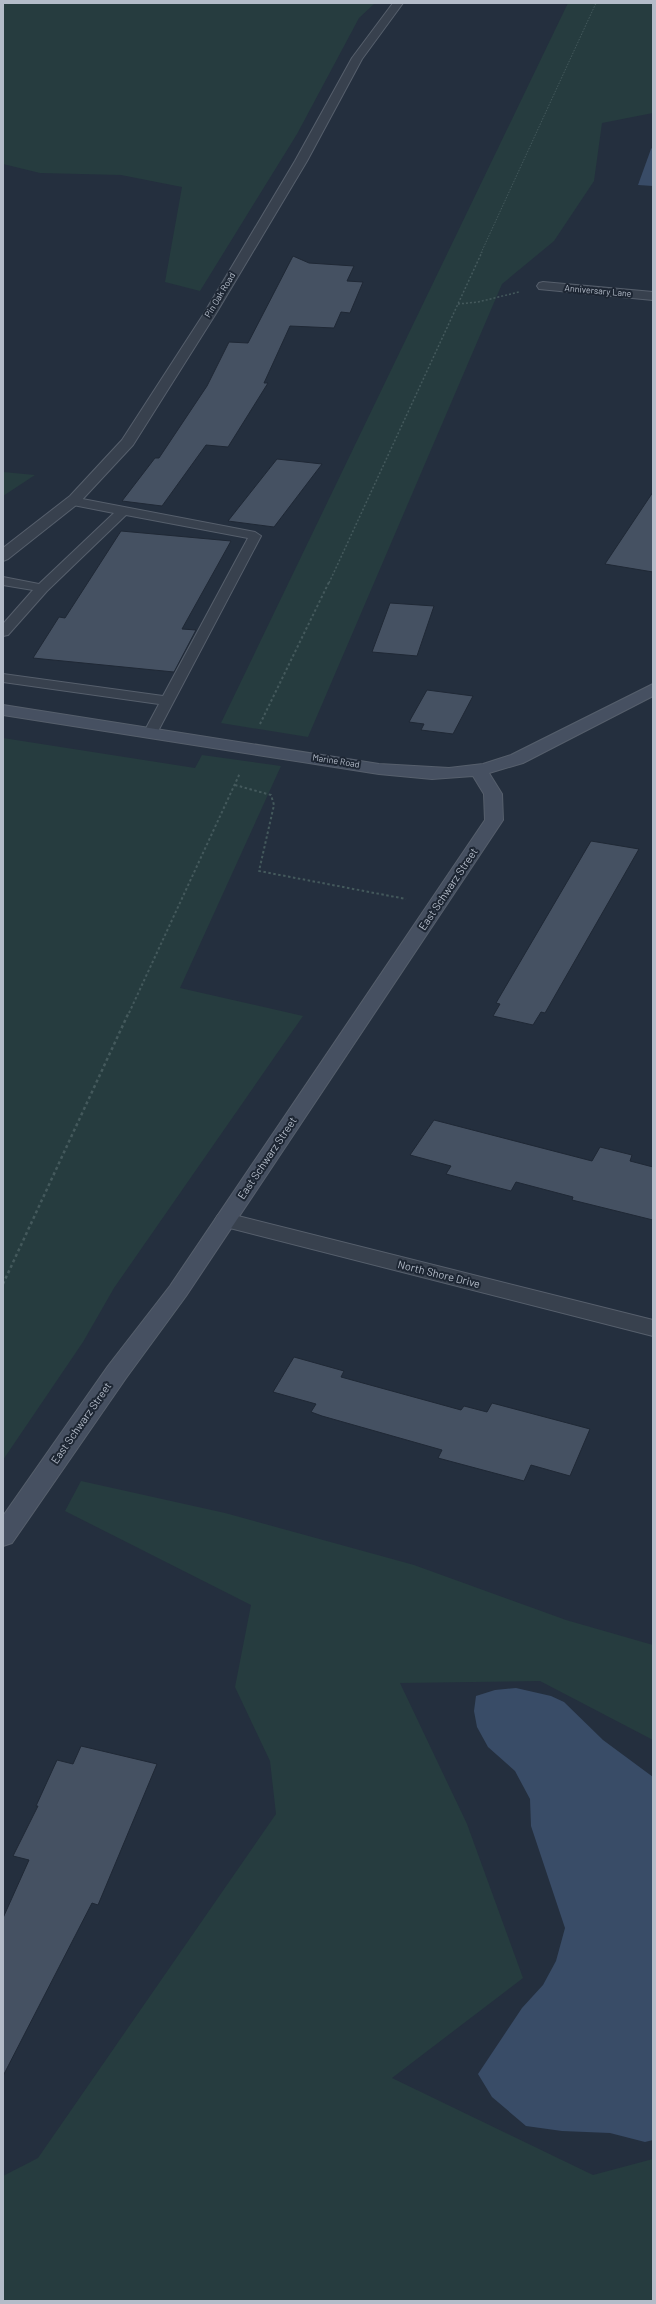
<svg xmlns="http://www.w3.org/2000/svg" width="656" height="2304" font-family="Barlow,sans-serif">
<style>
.green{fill:#263c3f}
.water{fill:#394c67}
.building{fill:#455162;stroke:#1f2835}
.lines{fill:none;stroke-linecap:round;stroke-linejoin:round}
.lane-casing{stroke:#565f6c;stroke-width:2}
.street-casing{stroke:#565f6c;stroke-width:2}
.secondary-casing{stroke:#565f6c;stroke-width:2}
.path-far3{stroke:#44595c;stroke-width:1;stroke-dasharray:1.5 1.5;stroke-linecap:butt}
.path-far2{stroke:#44595c;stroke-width:1.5;stroke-dasharray:2 2;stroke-linecap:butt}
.path-far1{stroke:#44595c;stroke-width:2;stroke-dasharray:2.5 2.5;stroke-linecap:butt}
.path{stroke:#44595c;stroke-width:2.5;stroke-dasharray:3 3;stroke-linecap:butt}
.lane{fill:#38414e;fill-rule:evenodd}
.street{fill:#38414e;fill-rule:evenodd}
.secondary{fill:#465061;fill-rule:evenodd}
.labels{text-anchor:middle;stroke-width:4;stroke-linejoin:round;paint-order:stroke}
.far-street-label{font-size:9px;fill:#b4bcc9;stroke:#1d2633}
.street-label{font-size:11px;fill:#b4bcc9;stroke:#1d2633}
</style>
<rect width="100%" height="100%" fill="#242f3e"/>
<!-- green -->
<g class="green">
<polygon points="3,3 375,3 359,18 297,134 200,291 165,282 182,187 121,175 40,173 3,164"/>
<polygon points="568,3 653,3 653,113 602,123 594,181 554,241 502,284 308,737 221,723"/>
<polygon points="3,472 35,475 3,496"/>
<polygon points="3,738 195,768 202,755 281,766 180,988 303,1016 114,1288 83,1342 3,1460"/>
<polygon points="81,1481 225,1513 414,1565 566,1620 653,1645 653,1740 540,1681 400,1683 467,1824 523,1978 392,2078 593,2175 653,2159 653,2301 3,2301 3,2176 38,2158 276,1814 270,1761 235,1687 251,1605 65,1511"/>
</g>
<!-- water -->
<g class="water">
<polygon points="653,147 653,186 638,185 651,149"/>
<polygon points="516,1688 551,1696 564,1702 603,1740 653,1777 653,2140 645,2142 610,2133 562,2131 526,2126 492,2097 478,2074 522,2008 543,1985 556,1961 565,1928 531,1826 530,1799 515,1771 488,1747 477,1727 474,1711 476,1696 495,1690"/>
</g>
<!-- building -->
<g class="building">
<polygon points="293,256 309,263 354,266 347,281 363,282 350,313 341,312 334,328 290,326 264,383 268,383 228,447 206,445 162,506 122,501 155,458 159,458 207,386 229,342 248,343"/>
<polygon points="277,459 322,464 274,527 228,521"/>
<polygon points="653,492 653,572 605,564"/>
<polygon points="121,531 231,541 182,629 196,630 174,672 33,658 59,617 65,618"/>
<polygon points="390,603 434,606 417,656 372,652"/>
<polygon points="427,690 473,696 453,734 421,730 424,724 409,722"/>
<polygon points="591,841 639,849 545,1013 541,1012 533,1025 493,1016 500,1004 496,1003"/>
<polygon points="434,1120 592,1161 600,1147 632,1155 630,1161 653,1167 653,1220 572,1200 573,1197 516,1182 511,1191 446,1174 451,1166 410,1155"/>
<polygon points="294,1357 344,1371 341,1377 461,1410 464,1406 487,1412 492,1403 590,1429 570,1476 531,1465 524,1481 438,1458 442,1450 322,1416 311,1412 316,1404 273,1392"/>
<polygon points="81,1746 157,1764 98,1905 92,1903 3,2076 3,1918 29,1860 13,1856 38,1806 36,1806 57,1760 73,1764"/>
</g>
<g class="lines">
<!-- lane casing -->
<g class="lane-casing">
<polygon id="lane" points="72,497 255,532 261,536 156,735 146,735 144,732 159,704 3,682 3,674 163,696 248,538 126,515 47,591 8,635 3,636 3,624 33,590 3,585 3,577 39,584 114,513 68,504 66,501"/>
</g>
<!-- street casing -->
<g class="street-casing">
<g id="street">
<polygon points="393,3 403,3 362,59 307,161 215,315 133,445 80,502 8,559 3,561 3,548 70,496 122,440 203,315 295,161 352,58"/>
<polygon points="543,282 653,292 653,300 539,289 537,286 539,283"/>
<polygon points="226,1213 653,1320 653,1336 218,1225 215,1220 218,1215"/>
</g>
</g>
<!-- secondary casing -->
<g class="secondary-casing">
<polygon id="secondary" points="653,684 653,696 523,763 489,773 502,794 503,820 186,1296 126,1378 12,1543 3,1546 3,1516 108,1366 170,1286 485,820 484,794 473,776 432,779 379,774 3,715 3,705 379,764 449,768 483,764 511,755"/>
</g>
<!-- path-far3 -->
<polyline class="path-far3" points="481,253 596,3"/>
<!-- path-far2 -->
<g class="path-far2">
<polyline points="458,304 478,302 519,292"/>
<polyline points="329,583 482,252"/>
</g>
<!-- path-far1 -->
<g class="path-far1">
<polyline points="260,724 329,582"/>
<polyline points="235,785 271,795 274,805 259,871 406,899"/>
<polyline points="129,1013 240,773"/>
</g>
<!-- path -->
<polyline class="path" points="3,1284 129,1012"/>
<!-- lane -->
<use href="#lane" class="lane"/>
<!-- street -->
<use href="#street" class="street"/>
<!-- secondary -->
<use href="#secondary" class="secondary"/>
</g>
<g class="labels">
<!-- far-street labels -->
<g class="far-street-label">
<text transform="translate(598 291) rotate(5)" y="3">Anniversary Lane</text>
<text transform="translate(220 295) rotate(-59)" y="3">Pin Oak Road</text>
<text transform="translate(336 761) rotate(9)" y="3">Marine Road</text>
</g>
<!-- street labels -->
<g class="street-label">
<text transform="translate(448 889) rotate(-56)" y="4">East Schwarz Street</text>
<text transform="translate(267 1158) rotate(-56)" y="4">East Schwarz Street</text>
<text transform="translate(439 1274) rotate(14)" y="4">North Shore Drive</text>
<text transform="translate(81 1423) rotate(-55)" y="4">East Schwarz Street</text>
</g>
</g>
<!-- border -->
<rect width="656" height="2304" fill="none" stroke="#b4bcc9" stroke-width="8"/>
</svg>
